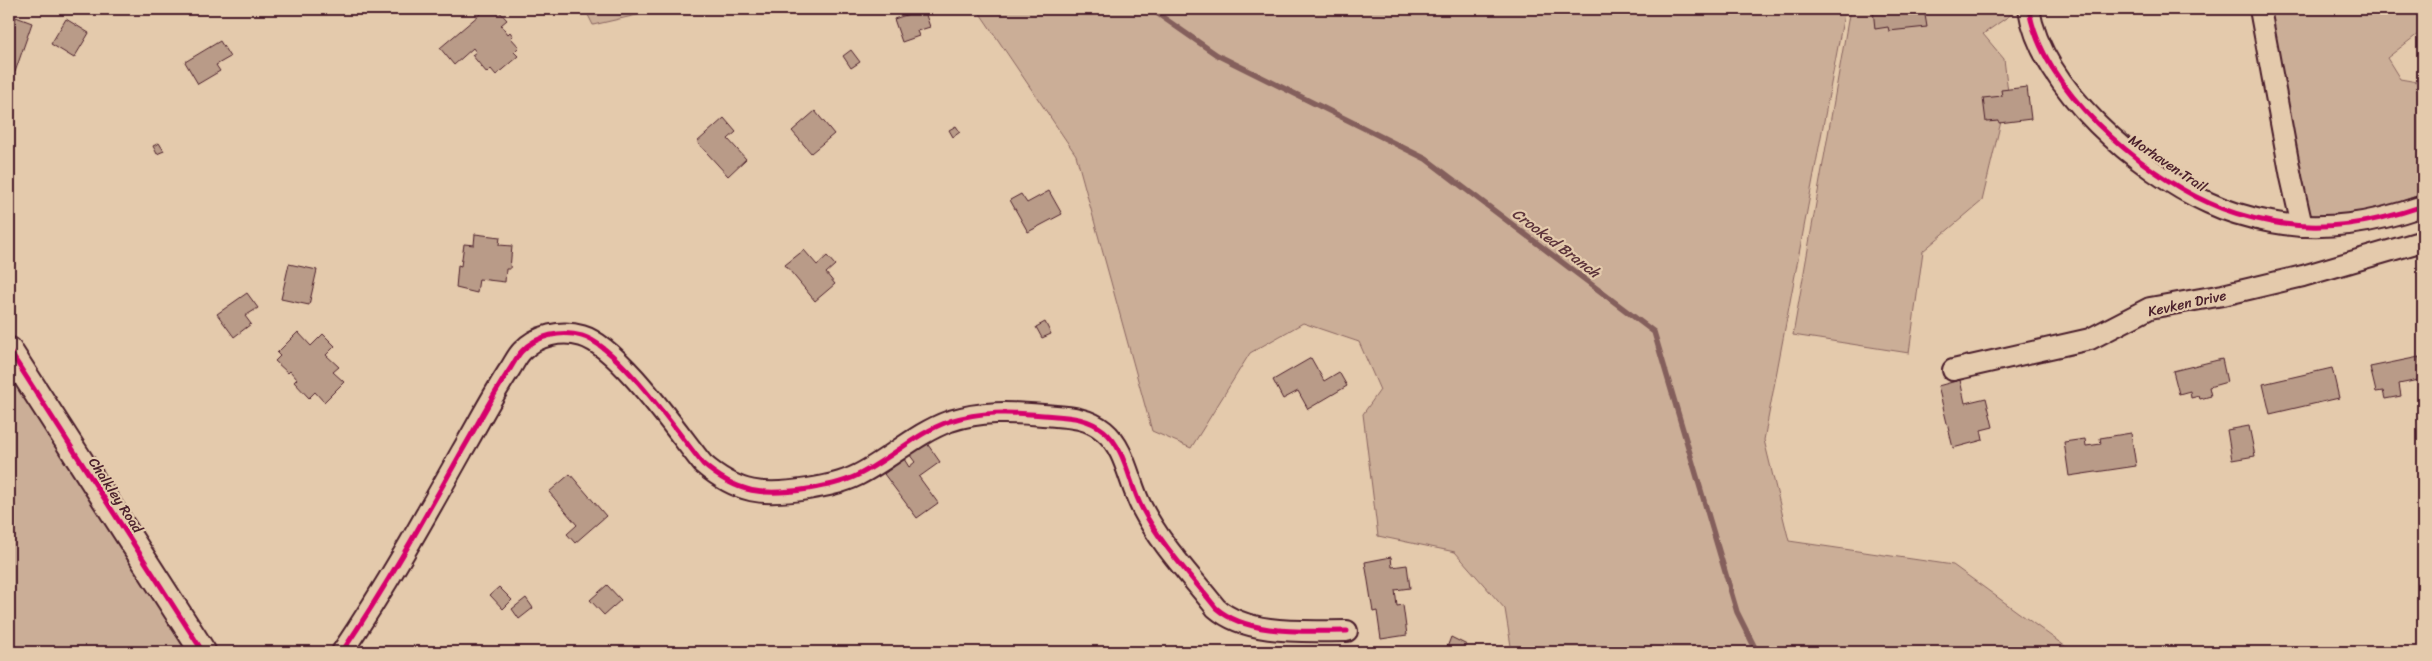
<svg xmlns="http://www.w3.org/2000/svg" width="2432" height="661" font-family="Sriracha,sans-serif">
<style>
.green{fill:#cbae97;stroke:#8a6661}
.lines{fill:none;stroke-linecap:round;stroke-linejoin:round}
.stream{stroke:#845f5b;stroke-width:5.5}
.building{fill:#b99b88;stroke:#4a1f2b}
.minor-casing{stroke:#4a1f2b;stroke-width:24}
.tertiary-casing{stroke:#4a1f2b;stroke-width:29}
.minor{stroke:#e4caac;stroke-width:20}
.tertiary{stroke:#e4caac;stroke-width:25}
.cycleway-casing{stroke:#e4caac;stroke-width:8}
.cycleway{stroke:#d6006c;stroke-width:5}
.labels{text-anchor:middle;stroke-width:4.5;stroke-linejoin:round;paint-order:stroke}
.street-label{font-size:14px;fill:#4a1f2b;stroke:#e4caac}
.water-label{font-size:15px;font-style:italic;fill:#5d343b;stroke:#e4caac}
</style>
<rect width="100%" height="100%" fill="#e4caac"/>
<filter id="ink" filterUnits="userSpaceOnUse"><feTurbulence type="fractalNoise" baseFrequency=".02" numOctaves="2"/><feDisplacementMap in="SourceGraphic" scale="10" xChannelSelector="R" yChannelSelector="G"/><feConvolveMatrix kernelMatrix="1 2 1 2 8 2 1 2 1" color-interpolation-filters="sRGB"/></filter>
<g filter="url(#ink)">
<!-- green -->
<g class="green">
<polygon points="585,9 663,9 593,25"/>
<polygon points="977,9 1845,9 1764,440 1789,541 1953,565 2073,652 1512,652 1505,609 1455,552 1378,536 1363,414 1380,390 1359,342 1303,323 1250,353 1191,448 1152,431 1076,155"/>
<polygon points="1850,9 2019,9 1983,34 2004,59 2008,92 1982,201 1923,251 1909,353 1793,335"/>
<polygon points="2266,9 2423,9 2423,30 2387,58 2400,79 2423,83 2423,194 2360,215 2309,215"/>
<polygon points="9,364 193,652 9,652"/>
</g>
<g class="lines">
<!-- stream -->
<polyline class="stream" points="1151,9 1217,55 1426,159 1654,332 1737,612 1757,652"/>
</g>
<!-- building -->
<g class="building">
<polygon points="486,9 497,9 507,20 501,25 508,34 510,32 513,36 511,38 519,47 514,52 518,56 496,75 491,69 487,73 472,55 476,52 473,48 454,65 440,48"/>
<polygon points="924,9 930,27 917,31 919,36 902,42 894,19"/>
<polygon points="1873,9 1924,9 1927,27 1889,31 1888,27 1875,29"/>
<polygon points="16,17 32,23 15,72 9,70 9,28 11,29"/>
<polygon points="66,19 89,33 74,58 51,44"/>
<polygon points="220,41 230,57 216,65 220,71 198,84 185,62"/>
<polygon points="851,50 860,62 851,68 843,56"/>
<polygon points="2027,87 2031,119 1999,123 1999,121 1986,122 1983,98 2002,96 2001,90"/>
<polygon points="815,111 834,134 811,153 792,131"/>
<polygon points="724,118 736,132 728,139 746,159 728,176 697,142"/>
<polygon points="956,126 960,132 953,137 949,130"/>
<polygon points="159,143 164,151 157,154 153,146"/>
<polygon points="1049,191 1062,214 1028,232 1010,200 1021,194 1027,203"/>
<polygon points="475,234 500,237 499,245 512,246 510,269 506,269 505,282 479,279 477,293 456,288 458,265 461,266 464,244 474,245"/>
<polygon points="804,250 817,265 827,256 835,265 826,273 835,284 815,301 785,265"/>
<polygon points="289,264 317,270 309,305 281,299"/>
<polygon points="247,293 258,308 245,316 251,324 234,337 217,314"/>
<polygon points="1045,322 1051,334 1042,338 1036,327"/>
<polygon points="298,332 311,346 323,334 335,346 326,355 339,367 333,372 344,382 324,402 315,392 309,398 294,382 297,379 290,371 288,373 275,361 280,356 277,353"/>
<polygon points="2419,357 2423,379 2399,384 2401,396 2385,399 2383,391 2376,392 2370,367"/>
<polygon points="1311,358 1324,381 1339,372 1347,386 1308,409 1298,391 1283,399 1273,380"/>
<polygon points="2222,359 2227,382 2209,387 2211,396 2200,399 2199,396 2191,398 2190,391 2179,394 2173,371"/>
<polygon points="2332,368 2339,398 2270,414 2263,384"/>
<polygon points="1960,380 1965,403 1986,398 1993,427 1981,430 1983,440 1953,448 1938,386"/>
<polygon points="2249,426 2255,456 2232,460 2227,430"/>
<polygon points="2131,433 2136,466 2069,476 2064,442 2085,439 2086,446 2101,444 2100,438"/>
<polygon points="926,442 940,462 919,477 938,503 917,518 884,474 904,459 909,467 915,462 909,454"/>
<polygon points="570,474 606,516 575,543 567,534 577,525 549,492"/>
<polygon points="1391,557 1392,567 1407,565 1410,588 1395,590 1397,606 1403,605 1407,635 1381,639 1377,611 1373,612 1365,562"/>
<polygon points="607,585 621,600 604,615 590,600"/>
<polygon points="499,587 512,600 503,609 490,595"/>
<polygon points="526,598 533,608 519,619 512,609"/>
<polygon points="1451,637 1467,645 1463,652 1446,650"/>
</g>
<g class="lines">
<!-- minor casing -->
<g class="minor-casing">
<g id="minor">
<path d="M2029,9C2041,88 2140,172 2209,203C2228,212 2250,218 2271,222C2324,232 2373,223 2423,206"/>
<polyline points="2260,9 2291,177 2302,226"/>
<polyline points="1953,370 2090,339 2150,308 2223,295 2303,276 2423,241"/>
<path d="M342,652C386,587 424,519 462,451C478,424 492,396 510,369C514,363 517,356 522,351C537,335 562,330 582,336C618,346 678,433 703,464C738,494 763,496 808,489C825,486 842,483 858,475C890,459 916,433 950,421C981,411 1010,412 1043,415C1065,417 1086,416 1104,431C1126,449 1129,484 1142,508C1161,545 1191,576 1216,608C1248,636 1306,631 1347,631"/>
</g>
</g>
<!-- tertiary casing -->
<g class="tertiary-casing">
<polyline id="tertiary" points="9,350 203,652"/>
</g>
<!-- minor -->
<use href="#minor" class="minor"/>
<!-- tertiary -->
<use href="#tertiary" class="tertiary"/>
<!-- cycleway casing -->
<g class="cycleway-casing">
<g id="cycleway">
<path d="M2029,9C2041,88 2140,172 2209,203C2228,212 2250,218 2271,222C2324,232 2373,223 2423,206"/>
<polyline points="9,350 203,652"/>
<path d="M342,652C386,587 424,519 462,451C478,424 492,396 510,369C514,363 517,356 522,351C537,335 562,330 582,336C618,346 678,433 703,464C738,494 763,496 808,489C825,486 842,483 858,475C890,459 916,433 950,421C981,411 1010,412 1043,415C1065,417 1086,416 1104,431C1126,449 1129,484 1142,508C1161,545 1191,576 1216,608C1248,636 1306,631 1347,631"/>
</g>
</g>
<!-- cycleway -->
<use href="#cycleway" class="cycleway"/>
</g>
</g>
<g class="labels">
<!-- street labels -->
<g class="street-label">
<text transform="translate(2168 163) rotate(34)" y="5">Morhaven Trail</text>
<text transform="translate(2187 303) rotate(-12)" y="5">Kevken Drive</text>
<text transform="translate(116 495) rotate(57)" y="5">Chalkley Road</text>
</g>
<!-- water labels -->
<g class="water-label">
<text transform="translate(1556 243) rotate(37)" y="5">Crooked Branch</text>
</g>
</g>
<!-- margin -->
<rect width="2432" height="661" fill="none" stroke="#e4caac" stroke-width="30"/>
<rect x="15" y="15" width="2402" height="631" fill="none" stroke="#4a1f2b" stroke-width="2" filter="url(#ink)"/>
</svg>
